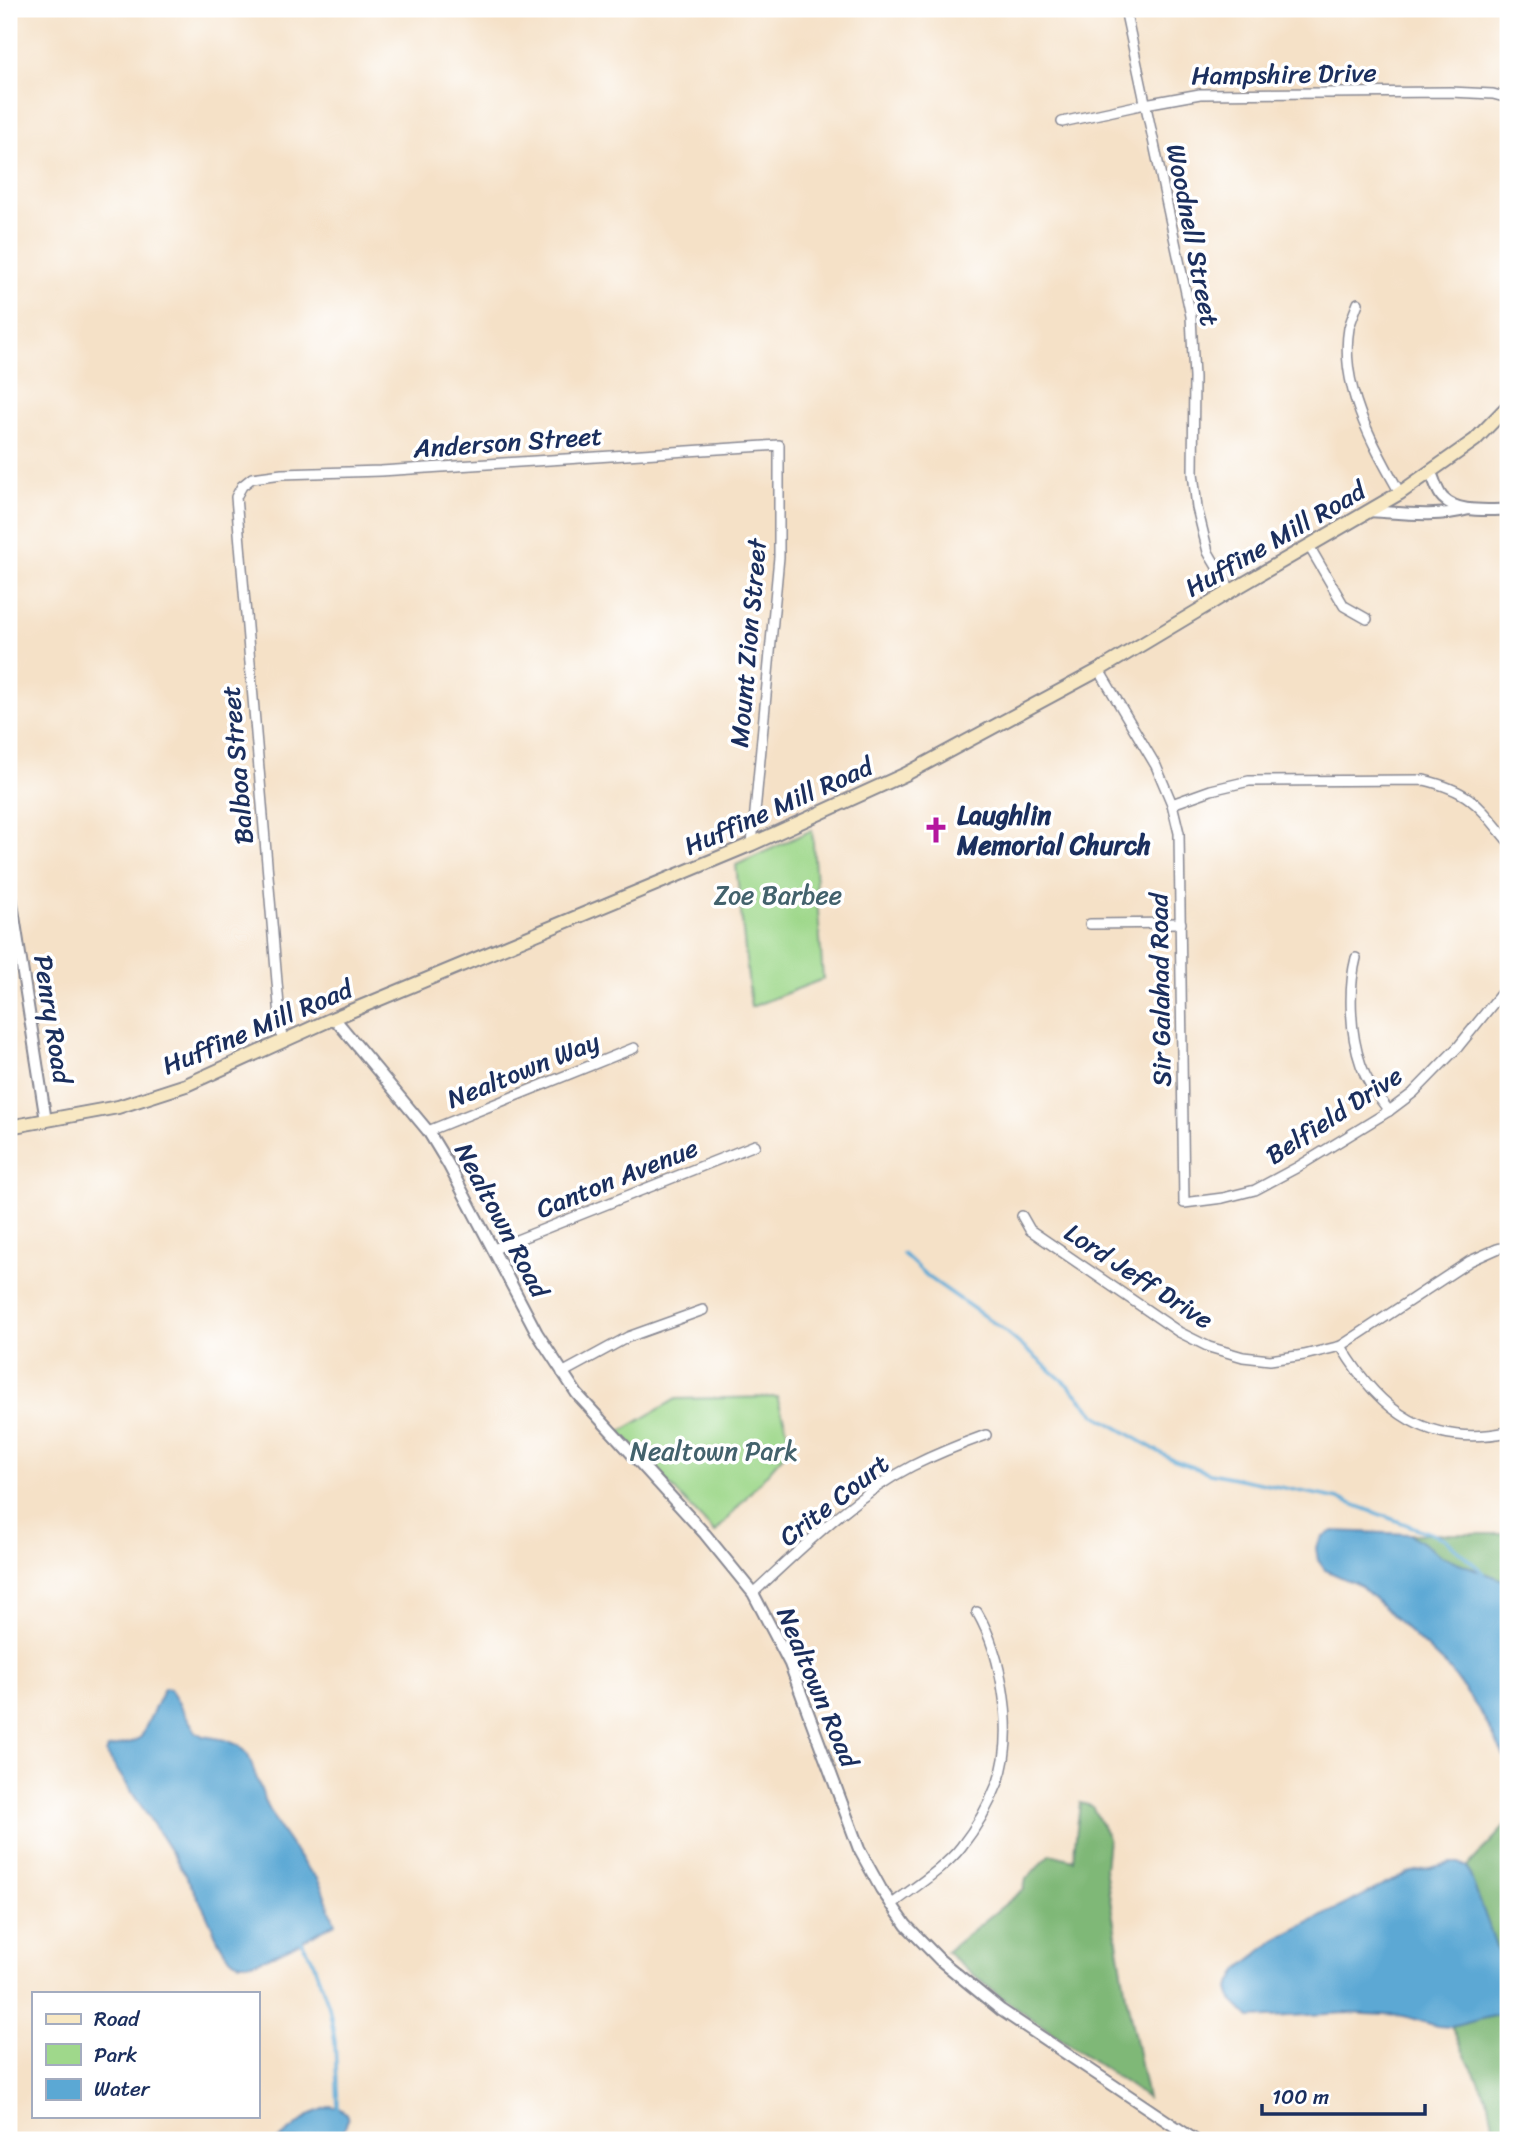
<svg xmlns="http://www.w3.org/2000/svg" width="1517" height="2149" font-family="Sriracha,sans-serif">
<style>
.green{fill:#9fd88b;stroke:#5d8474;stroke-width:2}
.forest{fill:#7fb877;stroke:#4d746a;stroke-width:2}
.water{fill:#5ba8d4;stroke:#3b6c99;stroke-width:2}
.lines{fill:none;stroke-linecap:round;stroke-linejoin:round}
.stream{stroke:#5ba8d4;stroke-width:3.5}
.minor-casing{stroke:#888892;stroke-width:12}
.tertiary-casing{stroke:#888892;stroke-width:14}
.secondary-casing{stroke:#888892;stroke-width:16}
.minor{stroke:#fff;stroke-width:9}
.tertiary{stroke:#fff;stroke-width:10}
.secondary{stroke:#f8e8c3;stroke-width:12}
.labels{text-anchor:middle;stroke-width:7;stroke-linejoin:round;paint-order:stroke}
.street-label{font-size:26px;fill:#1b2f5e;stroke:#fff}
.poi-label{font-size:26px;font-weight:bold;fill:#1b2f5e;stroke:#fff;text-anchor:start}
.park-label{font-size:26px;fill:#43626c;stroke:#fff}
</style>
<rect width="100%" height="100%" fill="#fff"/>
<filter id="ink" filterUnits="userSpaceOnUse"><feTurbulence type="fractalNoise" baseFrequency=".0143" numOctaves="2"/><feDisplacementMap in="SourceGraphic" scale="14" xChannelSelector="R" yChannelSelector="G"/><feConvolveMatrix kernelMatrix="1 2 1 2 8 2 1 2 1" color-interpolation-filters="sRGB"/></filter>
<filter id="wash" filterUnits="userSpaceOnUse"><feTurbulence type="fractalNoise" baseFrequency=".00686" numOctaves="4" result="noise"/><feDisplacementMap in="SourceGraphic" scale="28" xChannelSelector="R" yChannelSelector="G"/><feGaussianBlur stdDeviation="1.57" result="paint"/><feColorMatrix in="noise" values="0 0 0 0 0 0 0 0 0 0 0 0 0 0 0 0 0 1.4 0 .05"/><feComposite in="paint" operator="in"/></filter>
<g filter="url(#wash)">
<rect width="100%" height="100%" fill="#f5e1c7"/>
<!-- green -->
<g class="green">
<polygon points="812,830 823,979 751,1007 736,865"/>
<polygon points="777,1397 792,1445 715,1533 620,1432 676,1399"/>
</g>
<!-- forest -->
<g class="forest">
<polygon points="1410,1534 1508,1534 1508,1582 1441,1556"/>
<polygon points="1080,1803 1092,1806 1108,1838 1105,1869 1126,1995 1147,2098 1002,1998 946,1952 1024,1889 1026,1879 1051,1854 1073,1860"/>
<polygon points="1508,1823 1508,2007 1495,1945 1467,1867"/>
<polygon points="1508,2012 1508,2140 1487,2140 1494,2130 1489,2102 1451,2027"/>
</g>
<!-- water -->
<g class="water">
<polygon points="1333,1531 1410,1534 1441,1556 1508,1582 1508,1763 1481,1713 1450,1670 1361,1586 1325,1570 1318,1560 1316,1547 1323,1536"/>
<path d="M164,1688L170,1689L196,1732L203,1736L226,1740L238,1745L248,1755L266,1803L279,1828L306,1867L316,1877L322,1888L335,1923C316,1933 256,1970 237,1962C223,1957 212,1926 206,1913C178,1857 140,1806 106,1753L108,1748L132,1742L141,1737Z"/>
<path d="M1451,1863H1459L1467,1867C1483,1911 1508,1966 1508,2012L1451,2027L1437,2026L1404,2016L1346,2013L1250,2018L1232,2000L1229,1988L1239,1969L1278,1938L1408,1873Z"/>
<path d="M331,2106C355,2111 348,2123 339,2140H278L311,2114Z"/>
</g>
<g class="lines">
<!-- stream -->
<g class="stream">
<polyline points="903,1254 927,1276 1001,1328 1070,1387 1096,1415 1173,1460 1210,1473 1339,1499 1445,1539 1484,1573"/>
<polyline points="300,1940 311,1956 329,2006 335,2042 338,2107 336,2110"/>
</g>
</g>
</g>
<g filter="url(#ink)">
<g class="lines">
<!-- minor casing -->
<g class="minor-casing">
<g id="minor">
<polyline points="1125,9 1191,316 1194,378 1193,473 1197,508 1208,552 1231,591"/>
<polyline points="1062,122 1145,104 1200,94 1450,92 1493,94 1508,98"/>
<path d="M1358,303C1355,311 1351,320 1349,328C1339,386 1373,445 1400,493"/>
<polyline points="1309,546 1344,606 1367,619"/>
<polyline points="1099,670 1156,766 1172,804 1179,833 1184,1203 1223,1198 1255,1190 1296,1168 1389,1111 1413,1093 1458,1047 1508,985"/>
<path d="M1172,804L1211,790L1249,781L1424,780C1472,792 1478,805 1508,841"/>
<polyline points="1090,924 1181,923"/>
<path d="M1356,958C1348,989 1350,1034 1361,1065C1367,1083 1378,1096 1389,1111"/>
<polyline points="282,1041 236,497 242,486 252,478 282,474 381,471 779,445 779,557 752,844"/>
<polyline points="428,1131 634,1048"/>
<polyline points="1022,1216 1030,1230 1179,1332 1209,1347 1243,1357 1270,1360 1304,1355 1341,1346 1470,1261 1497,1249 1508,1246"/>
<polyline points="494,1249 755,1145"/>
<path d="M1341,1346C1380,1412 1429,1448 1508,1432"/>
<polyline points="562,1373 628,1337 703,1310"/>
<path d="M753,1593C802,1548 852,1497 912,1466C936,1454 961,1444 986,1435"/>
<path d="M891,1905C912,1889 945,1868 961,1847C976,1828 989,1805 998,1782C1016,1734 1002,1655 977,1612"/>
</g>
</g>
<!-- tertiary casing -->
<g class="tertiary-casing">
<g id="tertiary">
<path d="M1431,473C1435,481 1437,492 1443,498C1459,514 1488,509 1508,510"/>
<path d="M1368,511C1402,513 1437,518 1469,509"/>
<polyline points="9,884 46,1121"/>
<polyline points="334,1018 428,1131 448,1164 537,1333 577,1394 705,1534 753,1593 790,1664 859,1849 881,1889 906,1925 940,1960 1001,2010 1195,2140"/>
</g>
</g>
<!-- secondary casing -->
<g class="secondary-casing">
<polyline id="secondary" points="9,1127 118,1107 186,1085 334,1018 752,844 906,774 1099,670 1231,591 1400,493 1475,440 1508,406"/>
</g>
<!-- minor -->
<use href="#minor" class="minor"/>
<!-- tertiary -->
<use href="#tertiary" class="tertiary"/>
<!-- secondary -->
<use href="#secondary" class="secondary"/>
</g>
</g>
<!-- icons -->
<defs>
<g id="church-bare" transform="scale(2.1)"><path d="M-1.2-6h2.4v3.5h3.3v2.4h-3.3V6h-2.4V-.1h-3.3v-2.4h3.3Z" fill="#b5179e" stroke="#fff" stroke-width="2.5" paint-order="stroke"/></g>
</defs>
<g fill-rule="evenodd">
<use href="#church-bare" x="936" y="830"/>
</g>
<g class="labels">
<!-- street labels -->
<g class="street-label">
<text transform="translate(1284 74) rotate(-1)" y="9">Hampshire Drive</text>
<text transform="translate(1193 235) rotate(79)" y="9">Woodnell Street</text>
<text transform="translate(508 442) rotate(-4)" y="9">Anderson Street</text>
<text transform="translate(1275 539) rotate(-30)" y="9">Huffine Mill Road</text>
<text transform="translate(748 643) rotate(-85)" y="9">Mount Zion Street</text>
<text transform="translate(237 765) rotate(-95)" y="9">Balboa Street</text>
<text transform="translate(778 806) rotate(-24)" y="9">Huffine Mill Road</text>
<text transform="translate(1160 990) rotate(-91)" y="9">Sir Galahad Road</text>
<text transform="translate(53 1019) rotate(81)" y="9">Penry Road</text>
<text transform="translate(257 1027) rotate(-23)" y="9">Huffine Mill Road</text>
<text transform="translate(523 1070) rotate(-22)" y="9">Nealtown Way</text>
<text transform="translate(1334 1115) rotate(-33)" y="9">Belfield Drive</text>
<text transform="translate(617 1178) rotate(-22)" y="9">Canton Avenue</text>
<text transform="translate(502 1220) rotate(62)" y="9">Nealtown Road</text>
<text transform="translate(1139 1276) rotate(33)" y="9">Lord Jeff Drive</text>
<text transform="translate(834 1500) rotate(-38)" y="9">Crite Court</text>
<text transform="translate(818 1687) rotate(67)" y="9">Nealtown Road</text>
</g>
<!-- poi labels -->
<g class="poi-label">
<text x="957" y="824">Laughlin<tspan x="957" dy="30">Memorial Church</tspan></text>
</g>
<!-- park labels -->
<g class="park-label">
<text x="778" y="904">Zoe Barbee</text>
<text x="714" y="1460">Nealtown Park</text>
</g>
</g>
<!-- margin -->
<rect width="1517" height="2149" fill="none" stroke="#fff" stroke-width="35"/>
<!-- legend -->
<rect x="32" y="1992" width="228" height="126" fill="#ffffff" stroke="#a4acbf" stroke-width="2"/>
<rect x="46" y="2014" width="35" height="10" fill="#f8e8c3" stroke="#a4acbf" stroke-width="2"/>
<text x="94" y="2026" font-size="21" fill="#1b2f5e">Road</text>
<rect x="46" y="2044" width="35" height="21" fill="#9fd88b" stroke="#a4acbf" stroke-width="2"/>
<text x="94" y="2062" font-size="21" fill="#1b2f5e">Park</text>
<rect x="46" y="2079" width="35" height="21" fill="#5ba8d4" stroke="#a4acbf" stroke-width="2"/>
<text x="94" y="2096" font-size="21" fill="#1b2f5e">Water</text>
<!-- scale -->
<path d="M1262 2104v10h163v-10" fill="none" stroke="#1b2f5e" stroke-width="3.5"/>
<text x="1272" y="2104" font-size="21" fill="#1b2f5e" stroke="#ffffff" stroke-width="5" paint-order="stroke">100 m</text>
</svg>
